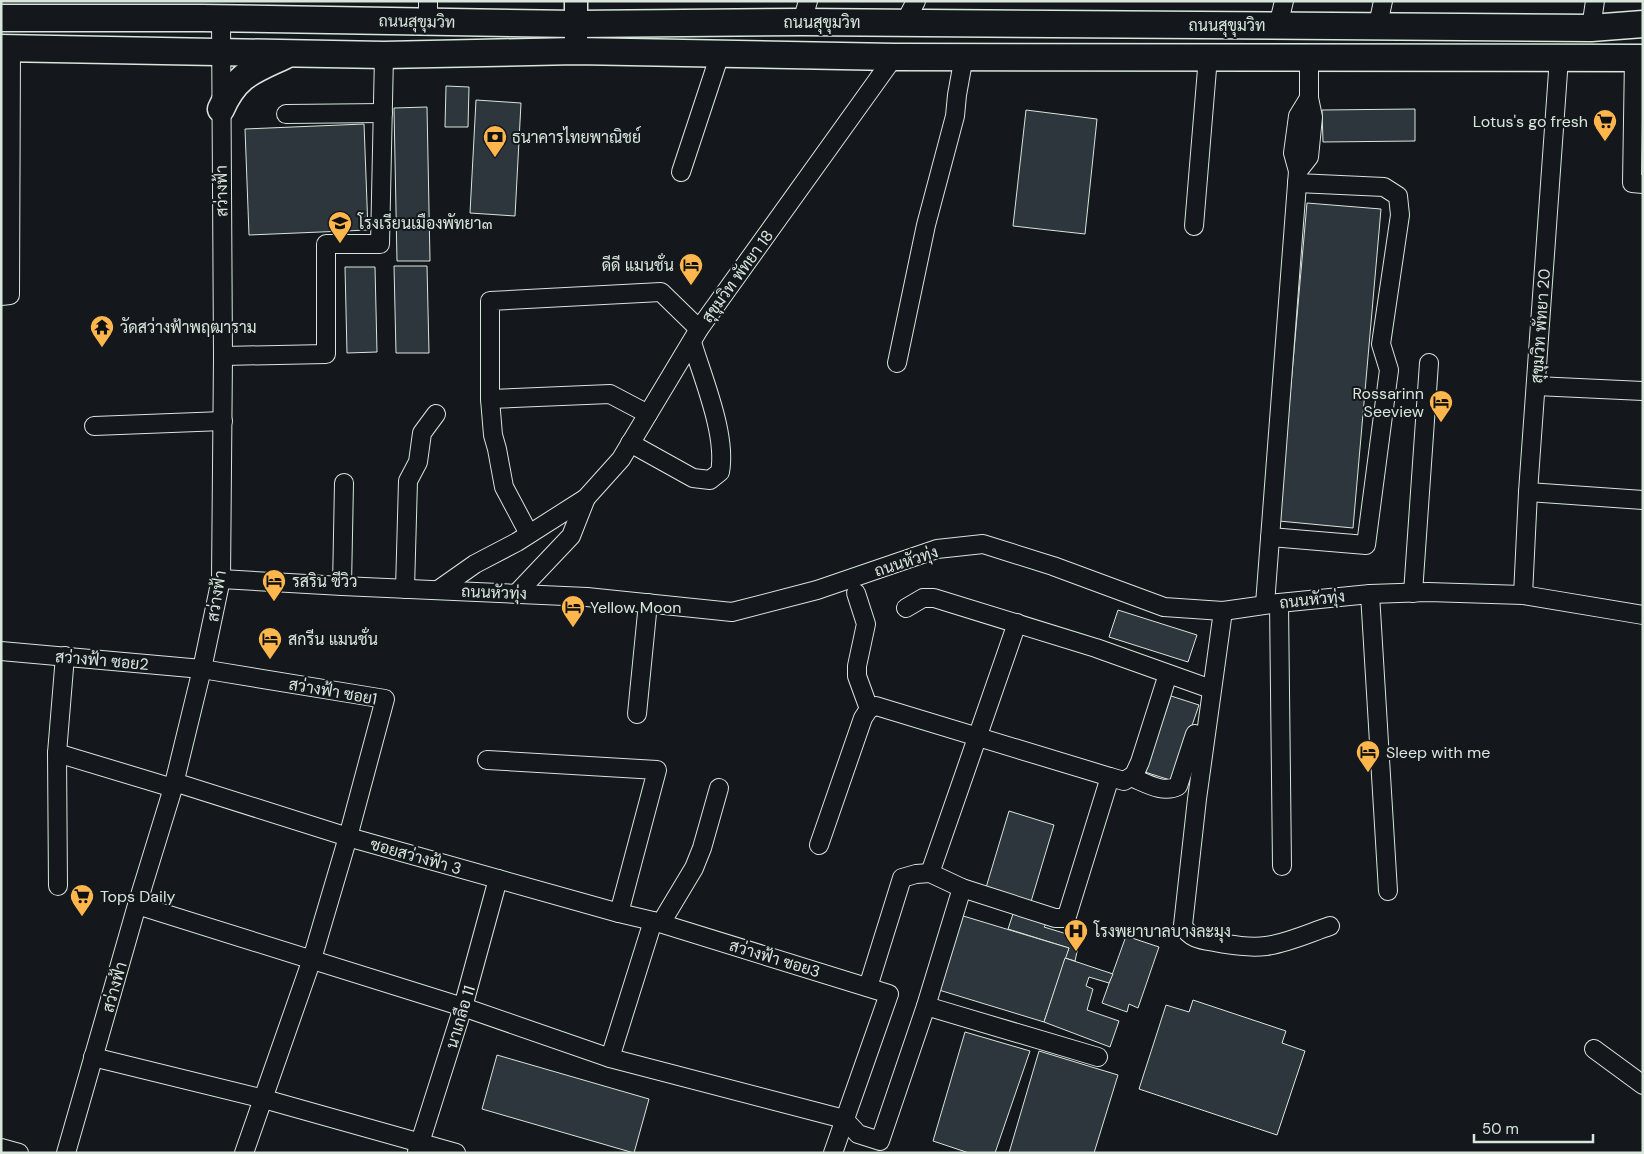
<svg xmlns="http://www.w3.org/2000/svg" width="1644" height="1154" font-family="'DM Sans',Sarabun,sans-serif">
<style>
.building{fill:#2c363c;stroke:#d8e6dc}
.lines{fill:none;stroke-linecap:round;stroke-linejoin:round}
.minor-casing{stroke:#d8e6dc;stroke-width:20}
.major-casing{stroke:#d8e6dc;stroke-width:25}
.highway-casing{stroke:#d8e6dc;stroke-width:29}
.minor{stroke:#14181c;stroke-width:18}
.major{stroke:#14181c;stroke-width:22}
.highway{stroke:#14181c;stroke-width:26}
.labels{text-anchor:middle;stroke-width:4;stroke-linejoin:round;paint-order:stroke}
.street-label{font-size:16px;fill:#d8e6dc;stroke:#14181c}
.poi-label{font-size:16px;fill:#d8e6dc;stroke:#14181c;text-anchor:start}
</style>
<rect width="100%" height="100%" fill="#14181c"/>
<!-- building -->
<g class="building">
<polygon points="446,86 469,87 468,127 445,127"/>
<polygon points="476,100 521,103 515,216 470,213"/>
<polygon points="427,107 430,261 397,261 394,108"/>
<polygon points="1415,109 1415,141 1323,142 1322,110"/>
<polygon points="1026,110 1097,119 1085,234 1013,226"/>
<polygon points="364,124 368,230 249,235 245,129"/>
<polygon points="1307,203 1381,209 1353,528 1279,521"/>
<polygon points="394,266 427,266 429,353 396,353"/>
<polygon points="345,267 375,267 377,352 347,353"/>
<polygon points="1118,610 1197,635 1188,662 1109,637"/>
<polygon points="1171,696 1199,705 1173,781 1145,772"/>
<polygon points="1009,811 1054,825 1030,905 985,891"/>
<polygon points="1013,914 1046,924 1044,927 1080,938 1075,961 1065,958 1069,948 1008,929"/>
<polygon points="960,915 1069,948 1044,1022 939,990"/>
<polygon points="1126,936 1159,947 1138,1008 1129,1004 1127,1012 1102,1003"/>
<polygon points="1065,958 1113,974 1109,983 1089,977 1086,986 1093,989 1087,1010 1119,1021 1110,1047 1044,1022"/>
<polygon points="1193,1000 1286,1031 1282,1043 1305,1051 1277,1135 1139,1089 1166,1005 1189,1012"/>
<polygon points="965,1032 1030,1051 995,1153 969,1153 933,1141"/>
<polygon points="1039,1051 1118,1075 1094,1153 1009,1153"/>
<polygon points="497,1055 649,1099 634,1153 482,1109"/>
</g>
<g class="lines">
<!-- minor casing -->
<g class="minor-casing">
<g id="minor">
<polyline points="428,1 428,21"/>
<polyline points="802,22 808,1"/>
<polyline points="905,22 916,1"/>
<polyline points="1378,25 1383,1"/>
<polyline points="1278,26 1284,1"/>
<polyline points="1591,28 1595,1"/>
<polyline points="1634,58 1632,183 1643,184"/>
<polyline points="286,114 383,113"/>
<polyline points="1298,171 1309,157 1313,117 1309,98 1309,58"/>
<polyline points="681,172 720,54"/>
<polyline points="1194,226 1208,57"/>
<polyline points="1,296 10,295 11,48"/>
<polyline points="223,356 326,354 326,244 380,244 384,55"/>
<polyline points="897,363 926,225 955,116 957,95 964,56"/>
<polyline points="1536,386 1643,391"/>
<polyline points="490,399 493,435 497,449 504,487 529,534"/>
<polyline points="648,414 610,394 490,399 490,301 661,292 699,329"/>
<polyline points="94,426 223,421"/>
<path d="M630,443L693,478L710,480L720,472C727,435 703,379 692,342"/>
<polyline points="1528,492 1643,500"/>
<polyline points="1270,537 1366,545 1389,370 1381,344 1400,215 1398,196 1384,187 1297,183"/>
<polyline points="221,579 342,586 587,597 732,612 817,590 937,549 983,544 1053,566 1164,607 1223,611 1279,603 1370,594 1428,592 1523,595 1643,615"/>
<polyline points="342,586 344,483"/>
<polyline points="405,589 408,481 418,462 422,433 436,414"/>
<polyline points="438,590 475,564 517,542 586,498 621,459 699,329 894,57"/>
<polyline points="517,593 571,536 586,498"/>
<polyline points="856,593 866,624 857,666 857,676 869,709"/>
<polyline points="1413,593 1429,363"/>
<polyline points="1370,594 1388,891"/>
<polyline points="1523,595 1528,492 1559,58"/>
<polyline points="1279,603 1282,866"/>
<polyline points="1265,604 1298,171 1293,153 1298,116 1309,98"/>
<polyline points="906,608 923,598 934,598 1096,648 1211,689"/>
<path d="M1223,611L1197,799L1183,925C1189,939 1202,940 1215,942C1232,945 1249,948 1266,946C1288,943 1309,933 1330,926"/>
<polyline points="1,651 202,669 385,699 348,837 312,959 244,1153"/>
<polyline points="637,714 648,603"/>
<polyline points="57,753 173,788"/>
<polyline points="487,760 657,770 619,913"/>
<path d="M1131,777C1146,783 1163,794 1178,786L1195,734"/>
<polyline points="174,782 348,837 619,913 653,921 889,994 833,1153"/>
<polyline points="819,845 863,718 869,709 876,706 1110,777"/>
<polyline points="930,873 1017,623"/>
<polyline points="58,886 57,753 65,656"/>
<polyline points="137,905 463,1007 610,1058 844,1119 858,1134 880,1141 926,1006 1098,1057"/>
<polyline points="661,923 694,868 702,848 719,788"/>
<polyline points="868,987 902,878 916,874 930,873 962,888 1055,918 1063,918 1067,916 1110,777 1124,781 1134,775 1140,762 1168,674"/>
<polyline points="926,1006 962,888"/>
<polyline points="1594,1049 1643,1085"/>
<polyline points="93,1057 264,1099 456,1153"/>
<polyline points="610,1058 653,921"/>
<polyline points="1,1148 19,1153"/>
<polyline points="417,1152 463,1007 498,879"/>
<polyline points="66,1153 137,905 173,788 202,669 221,579 223,356 221,19"/>
</g>
</g>
<!-- major casing -->
<g class="major-casing">
<polyline id="major" points="576,40 576,1"/>
</g>
<!-- highway casing -->
<g class="highway-casing">
<g id="highway">
<polyline points="1,18 202,18 576,24 802,22 1591,28 1643,24"/>
<polyline points="1,48 384,55 576,51 894,57 1643,58"/>
<path d="M221,109C236,75 252,71 284,56"/>
</g>
</g>
<!-- minor -->
<use href="#minor" class="minor"/>
<!-- major -->
<use href="#major" class="major"/>
<!-- highway -->
<use href="#highway" class="highway"/>
</g>
<!-- icons -->
<defs>
<g id="supermarket-pin" transform="scale(1.25)"><path d="M0 17L-7.5 6A9.5 9.5 0 1 1 7.5 6Z" fill="#ffb74d" stroke="#14181c"/><path d="M-6-5.5h2.5l.6 2H6L4.5 2H-2.5L-4.4-4H-6ZM-1.5 3.2a1.3 1.3 0 1 0 .1 0ZM3 3.2a1.3 1.3 0 1 0 .1 0Z" fill="#111"/></g>
<g id="bank-pin" transform="scale(1.25)"><path d="M0 17L-7.5 6A9.5 9.5 0 1 1 7.5 6Z" fill="#ffb74d" stroke="#14181c"/><path d="M-6-4H6V4H-6ZM0-2.3a2.3 2.3 0 1 0 0 4.6a2.3 2.3 0 1 0 0-4.6Z" fill="#111"/></g>
<g id="school-pin" transform="scale(1.25)"><path d="M0 17L-7.5 6A9.5 9.5 0 1 1 7.5 6Z" fill="#ffb74d" stroke="#14181c"/><path d="M0-5L7-2L0 1L-7-2ZM-4 1L0 2.5L4 1V4Q0 6-4 4Z" fill="#111"/></g>
<g id="hotel-pin" transform="scale(1.25)"><path d="M0 17L-7.5 6A9.5 9.5 0 1 1 7.5 6Z" fill="#ffb74d" stroke="#14181c"/><path d="M-6-4.5h1.5V1H6V5H4.5V3h-9V5H-6ZM-4 0a1.8 1.8 0 1 1 3.6 0ZM.5 0V-2.5h3Q6-2.5 6 0Z" fill="#111"/></g>
<g id="temple-pin" transform="scale(1.25)"><path d="M0 17L-7.5 6A9.5 9.5 0 1 1 7.5 6Z" fill="#ffb74d" stroke="#14181c"/><path d="M0-6L5-2H3V0L6.5 2.5H4V6H1.5V3h-3V6H-4V2.5H-6.5L-3 0V-2H-5Z" fill="#111"/></g>
<g id="hospital-pin" transform="scale(1.25)"><path d="M0 17L-7.5 6A9.5 9.5 0 1 1 7.5 6Z" fill="#ffb74d" stroke="#14181c"/><path d="M-5-5h3v3.5h4V-5h3V5h-3V1.5h-4V5h-3Z" fill="#111"/></g>
</defs>
<g fill-rule="evenodd">
<use href="#supermarket-pin" x="1605" y="121"/>
<use href="#bank-pin" x="495" y="137"/>
<use href="#school-pin" x="340" y="223"/>
<use href="#hotel-pin" x="691" y="265"/>
<use href="#temple-pin" x="102" y="327"/>
<use href="#hotel-pin" x="1441" y="402"/>
<use href="#hotel-pin" x="274" y="581"/>
<use href="#hotel-pin" x="573" y="607"/>
<use href="#hotel-pin" x="270" y="639"/>
<use href="#hotel-pin" x="1368" y="752"/>
<use href="#supermarket-pin" x="82" y="896"/>
<use href="#hospital-pin" x="1076" y="931"/>
</g>
<g class="labels">
<!-- street labels -->
<g class="street-label">
<text transform="translate(417 21) rotate(1)" y="6">ถนนสุขุมวิท</text>
<text x="822" y="28">ถนนสุขุมวิท</text>
<text x="1227" y="31">ถนนสุขุมวิท</text>
<text transform="translate(221 191) rotate(-91)" y="6">สว่างฟ้า</text>
<text transform="translate(737 276) rotate(-54)" y="6">สุขุมวิท พัทยา 18</text>
<text transform="translate(1540 326) rotate(-86)" y="6">สุขุมวิท พัทยา 20</text>
<text transform="translate(906 561) rotate(-18)" y="6">ถนนหัวทุ่ง</text>
<text transform="translate(494 592) rotate(2)" y="6">ถนนหัวทุ่ง</text>
<text transform="translate(216 596) rotate(-81)" y="6">สว่างฟ้า</text>
<text transform="translate(1312 599) rotate(-6)" y="6">ถนนหัวทุ่ง</text>
<text transform="translate(102 660) rotate(5)" y="6">สว่างฟ้า ซอย2</text>
<text transform="translate(333 691) rotate(10)" y="6">สว่างฟ้า ซอย1</text>
<text transform="translate(416 856) rotate(16)" y="6">ซอยสว่างฟ้า 3</text>
<text transform="translate(775 958) rotate(17)" y="6">สว่างฟ้า ซอย3</text>
<text transform="translate(114 987) rotate(-74)" y="6">สว่างฟ้า</text>
<text transform="translate(460 1017) rotate(-73)" y="6">นาเกลือ 11</text>
</g>
<!-- poi labels -->
<g class="poi-label">
<text x="1588" y="127" text-anchor="end">Lotus's go fresh</text>
<text x="512" y="143">ธนาคารไทยพาณิชย์</text>
<text x="358" y="229">โรงเรียนเมืองพัทยา๓</text>
<text x="674" y="271" text-anchor="end">ดีดี แมนชั่น</text>
<text x="120" y="333">วัดสว่างฟ้าพฤฒาราม</text>
<text x="1424" y="399" text-anchor="end">Rossarinn<tspan x="1424" dy="18">Seeview</tspan></text>
<text x="292" y="587">รสริน ซีวิว</text>
<text x="590" y="613">Yellow Moon</text>
<text x="288" y="645">สกรีน แมนชั่น</text>
<text x="1386" y="758">Sleep with me</text>
<text x="100" y="902">Tops Daily</text>
<text x="1094" y="937">โรงพยาบาลบางละมุง</text>
</g>
</g>
<!-- border -->
<rect width="1644" height="1154" fill="none" stroke="#d8e6dc" stroke-width="5"/>
<!-- scale -->
<path d="M1474 1134v8h119v-8" fill="none" stroke="#d8e6dc" stroke-width="2.5"/>
<text x="1482" y="1134" font-size="15" fill="#d8e6dc" stroke="#14181c" stroke-width="4" paint-order="stroke">50 m</text>
</svg>
